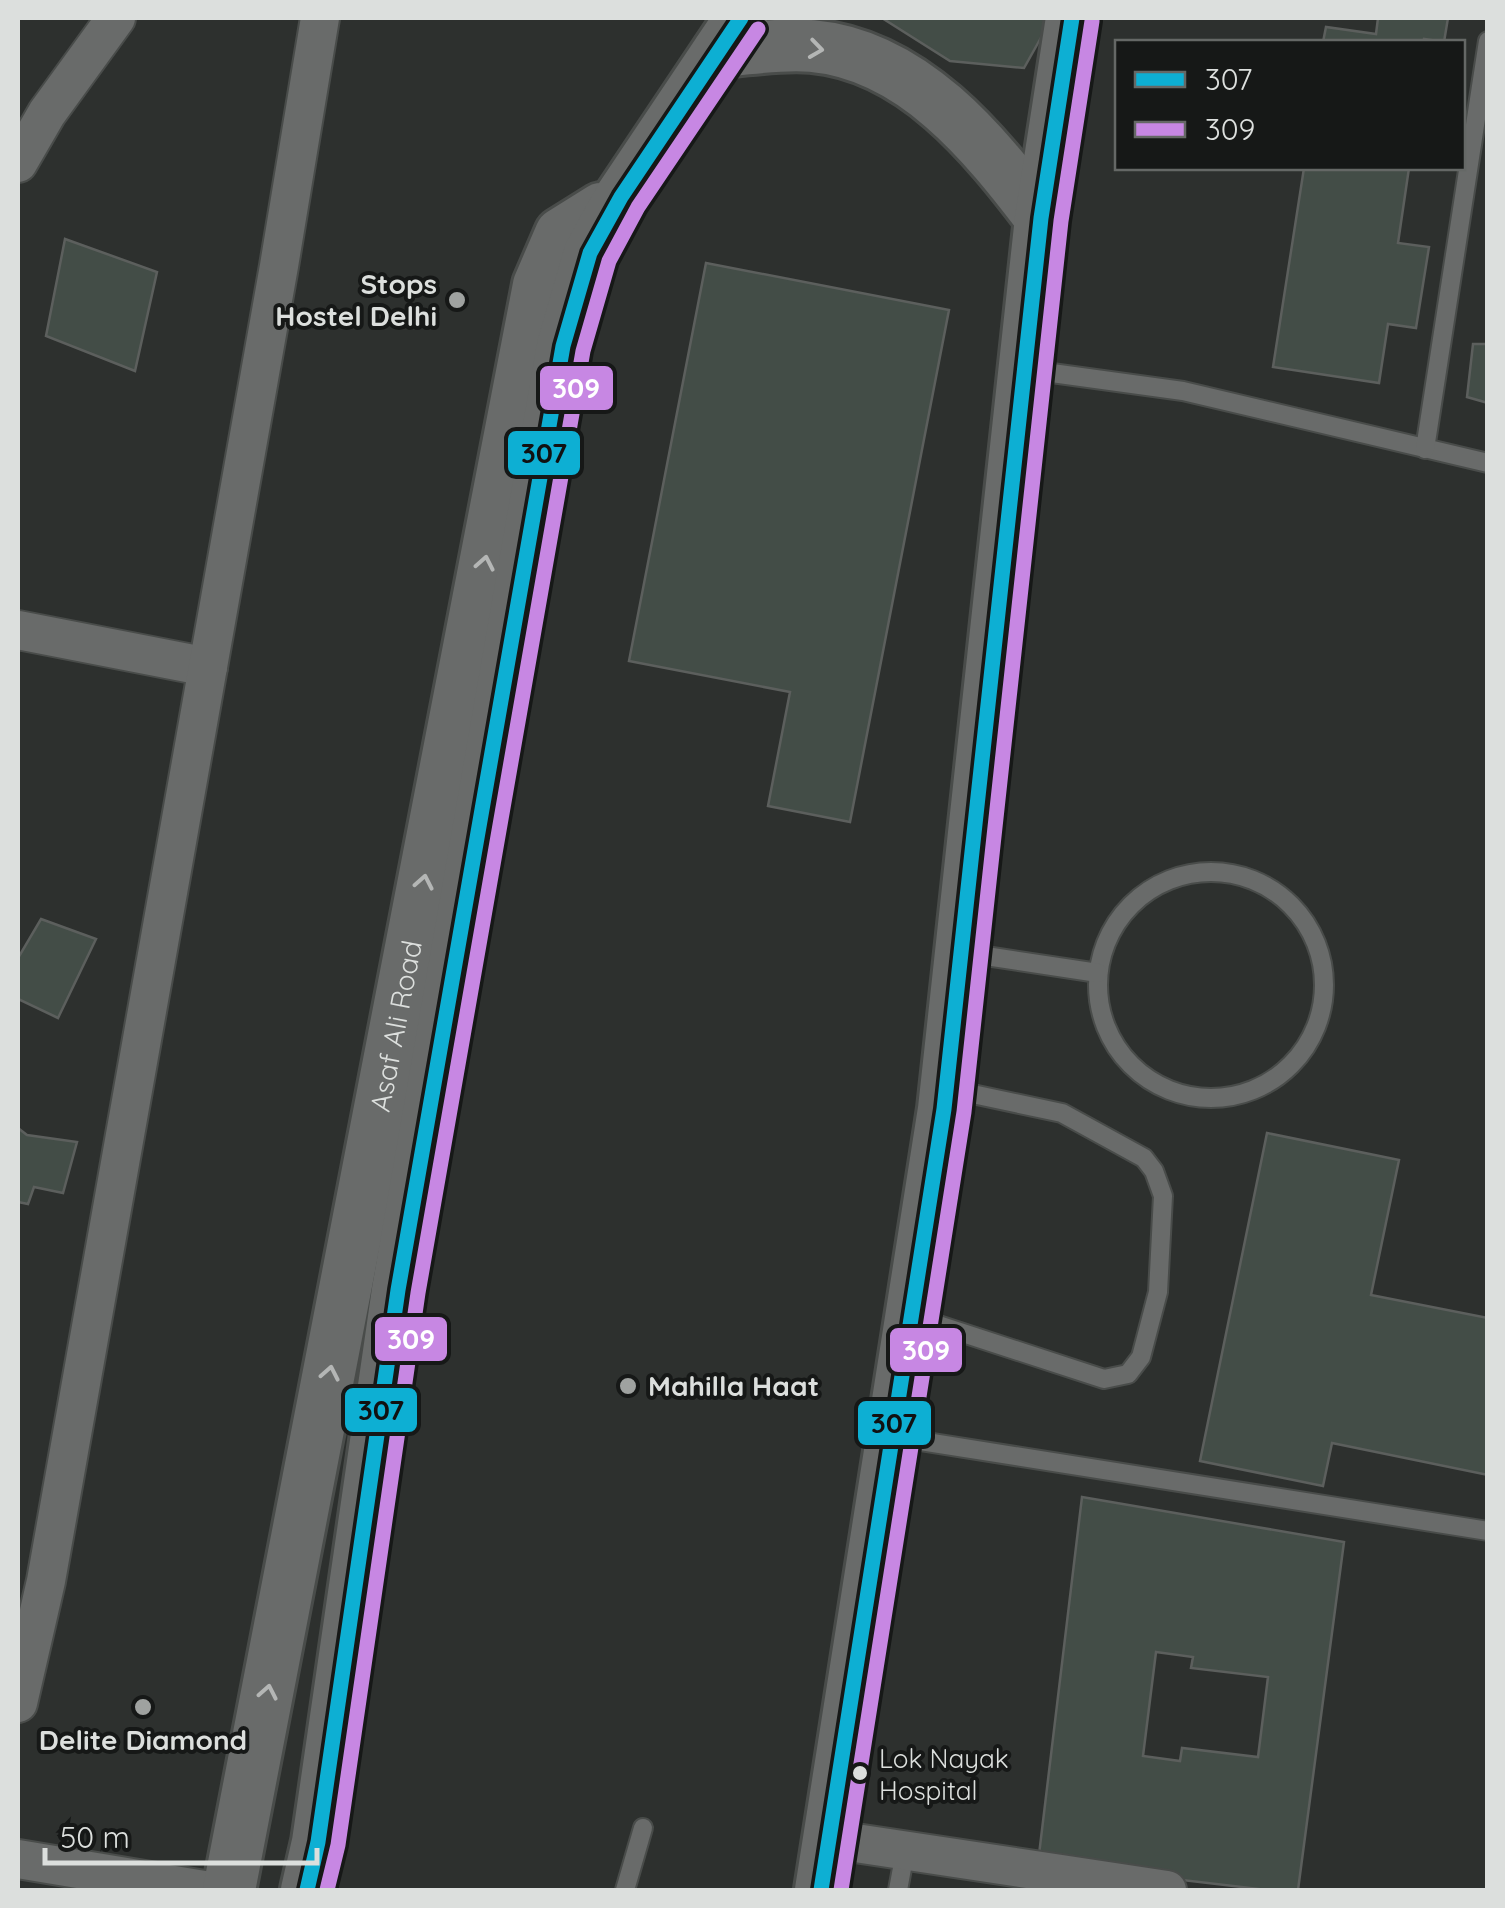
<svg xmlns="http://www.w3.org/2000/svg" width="1505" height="1908" font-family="Quicksand,sans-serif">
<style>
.building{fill:#434d47;stroke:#5c5f5d;stroke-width:2.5;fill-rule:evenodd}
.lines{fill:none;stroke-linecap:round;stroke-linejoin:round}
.lane-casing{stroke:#494c4a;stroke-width:22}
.street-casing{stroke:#494c4a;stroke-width:42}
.secondary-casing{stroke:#494c4a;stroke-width:58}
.lane{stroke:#696b6a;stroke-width:18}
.street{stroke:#696b6a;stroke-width:38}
.secondary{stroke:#696b6a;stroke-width:52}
.bus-1-casing{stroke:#161817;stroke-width:22}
.bus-2-casing{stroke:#161817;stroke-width:22}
.bus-1{stroke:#0dafd3;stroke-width:15}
.bus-2{stroke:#c787e3;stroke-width:15}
.oneway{stroke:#b4b6b5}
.poi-dot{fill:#9fa2a0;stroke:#161817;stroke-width:4}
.bus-dot{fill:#dcdfdd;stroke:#161817;stroke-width:4}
.labels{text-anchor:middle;stroke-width:8;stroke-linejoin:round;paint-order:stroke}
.bus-label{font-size:26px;fill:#dcdfdd;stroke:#161817;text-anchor:start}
.poi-label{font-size:28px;font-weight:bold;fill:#dcdfdd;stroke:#161817;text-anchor:end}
.street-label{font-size:28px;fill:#dcdfdd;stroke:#161817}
.line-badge{stroke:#161817;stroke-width:4}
.badge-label{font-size:28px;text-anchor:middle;font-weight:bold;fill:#fff}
.pale-badge-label{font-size:28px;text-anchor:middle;font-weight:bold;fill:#111}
</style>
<rect width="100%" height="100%" fill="#2d302e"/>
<!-- building -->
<g class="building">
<polygon points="882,18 1052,18 1024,68 950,61"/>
<polygon points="1378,18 1448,18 1444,42 1424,39 1423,42 1323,42 1326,27 1376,34"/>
<polygon points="1304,168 1409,168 1398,243 1429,247 1416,328 1388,324 1379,383 1273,367"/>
<polygon points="65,239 157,272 135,371 46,336"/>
<polygon points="706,263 949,310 850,822 768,806 790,692 629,661"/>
<polygon points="1473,344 1488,344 1488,403 1467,397"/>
<polygon points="41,919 96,939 58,1018 18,999 18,958"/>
<polygon points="18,1128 27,1135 77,1142 63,1193 34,1187 28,1204 18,1202"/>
<polygon points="1267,1133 1399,1160 1371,1295 1488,1318 1488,1475 1332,1443 1323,1486 1200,1461"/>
<path d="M1082,1497L1344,1542L1298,1890H1267L1038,1863ZM1156,1652L1193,1657L1191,1668L1268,1677L1258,1757L1182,1748L1180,1761L1143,1756Z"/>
</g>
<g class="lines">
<!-- lane casing -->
<g class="lane-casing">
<g id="lane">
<polyline points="1030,370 1183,391 1488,463"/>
<polyline points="1425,449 1488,41"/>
<circle cx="1211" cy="985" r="113"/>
<polyline points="966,953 1098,973"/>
<polyline points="917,1318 1104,1379 1128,1374 1141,1357 1158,1292 1163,1196 1154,1171 1144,1158 1062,1113 949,1089"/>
<polyline points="895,1437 1488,1531"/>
<polyline points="625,1890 643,1828"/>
<polyline points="898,1890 905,1852"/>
</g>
</g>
<!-- street casing -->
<g class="street-casing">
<g id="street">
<polyline points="18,163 47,113 116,18"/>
<polyline points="18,630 208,667"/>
<polyline points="18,1703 46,1581 279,266 320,18"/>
<polyline points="829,1839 1167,1890"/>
<polyline points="18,1859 204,1890"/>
</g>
</g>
<!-- secondary casing -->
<g class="secondary-casing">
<g id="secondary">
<path d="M719,51C749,49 782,43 812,46C913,55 984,143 1041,218"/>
<path id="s1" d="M229,1890L539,285L561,234L601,209"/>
<polyline points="307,1890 318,1842 398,1290 563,346 590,253 621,197 741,18"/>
<polyline points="821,1890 944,1109 1041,218 1072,18"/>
</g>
</g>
<!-- lane -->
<use href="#lane" class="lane"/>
<!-- street -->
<use href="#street" class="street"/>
<!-- secondary -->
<use href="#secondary" class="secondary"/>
<!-- bus-1 casing -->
<g class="bus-1-casing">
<g id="bus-1">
<polyline points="307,1890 318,1842 398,1290 563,346 590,253 621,197 741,18"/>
<polyline points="821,1890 944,1109 1041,218 1072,18"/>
</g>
</g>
<!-- bus-2 casing -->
<g class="bus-2-casing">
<g id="bus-2">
<polyline points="327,1890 338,1845 418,1293 583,351 609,261 638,207 758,29"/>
<polyline points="841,1890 964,1112 1061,221 1092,21"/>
</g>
</g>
<!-- bus-1 -->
<use href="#bus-1" class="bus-1"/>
<!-- bus-2 -->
<use href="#bus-2" class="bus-2"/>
</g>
<!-- one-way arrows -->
<defs><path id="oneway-chevron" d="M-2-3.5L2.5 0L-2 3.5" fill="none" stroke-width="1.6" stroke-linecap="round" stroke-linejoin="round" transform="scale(2.5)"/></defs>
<g class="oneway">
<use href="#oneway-chevron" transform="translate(816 49) rotate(8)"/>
<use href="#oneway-chevron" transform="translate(485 563) rotate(-79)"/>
<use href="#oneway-chevron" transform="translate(424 882) rotate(-79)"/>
<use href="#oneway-chevron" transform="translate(330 1373) rotate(-79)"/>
<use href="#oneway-chevron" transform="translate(268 1692) rotate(-79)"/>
</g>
<!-- markers -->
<g class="poi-dot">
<circle cx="457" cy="300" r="10"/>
<circle cx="628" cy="1386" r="10"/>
<circle cx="143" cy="1707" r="10"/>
</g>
<circle class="bus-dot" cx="860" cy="1773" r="9"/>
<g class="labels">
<!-- bus labels -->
<g class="bus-label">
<text x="879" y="1768">Lok Nayak<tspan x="879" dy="32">Hospital</tspan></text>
</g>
<!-- poi labels -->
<g class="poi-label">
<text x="437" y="294">Stops<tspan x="437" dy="32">Hostel Delhi</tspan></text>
<text x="648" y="1396" text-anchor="start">Mahilla Haat</text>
<text x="143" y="1750" text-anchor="middle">Delite Diamond</text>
</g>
<!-- street labels -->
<g class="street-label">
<text dy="10" stroke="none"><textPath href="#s1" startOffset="880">Asaf Ali Road</textPath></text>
</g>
</g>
<g class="line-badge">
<rect x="538" y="364" width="77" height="48" rx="10" fill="#c787e3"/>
<rect x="506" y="429" width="76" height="48" rx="10" fill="#0dafd3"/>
<rect x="373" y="1315" width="76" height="48" rx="10" fill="#c787e3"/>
<rect x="888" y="1326" width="76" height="48" rx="10" fill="#c787e3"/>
<rect x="343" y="1386" width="76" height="48" rx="10" fill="#0dafd3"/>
<rect x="856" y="1399" width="77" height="48" rx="10" fill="#0dafd3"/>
</g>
<g class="badge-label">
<text x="576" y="398">309</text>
<text x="411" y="1349">309</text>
<text x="926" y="1360">309</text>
</g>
<g class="pale-badge-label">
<text x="544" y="463">307</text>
<text x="381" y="1420">307</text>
<text x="894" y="1433">307</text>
</g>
<!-- border -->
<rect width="1505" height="1908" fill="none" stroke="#dcdfdd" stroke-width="40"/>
<!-- legend -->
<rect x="1115" y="40" width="350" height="130" fill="#161817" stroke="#656866" stroke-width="2.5"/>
<rect x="1135" y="72" width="50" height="15" fill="#0dafd3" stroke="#656866" stroke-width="2.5"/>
<text x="1205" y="90" font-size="30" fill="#dcdfdd">307</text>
<rect x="1135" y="122" width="50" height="15" fill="#c787e3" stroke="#656866" stroke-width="2.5"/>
<text x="1205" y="140" font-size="30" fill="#dcdfdd">309</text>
<!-- scale -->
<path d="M45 1848v15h272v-15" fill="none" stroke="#dcdfdd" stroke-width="5"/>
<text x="60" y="1848" font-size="30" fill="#dcdfdd" stroke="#161817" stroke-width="8" paint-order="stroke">50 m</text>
</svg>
